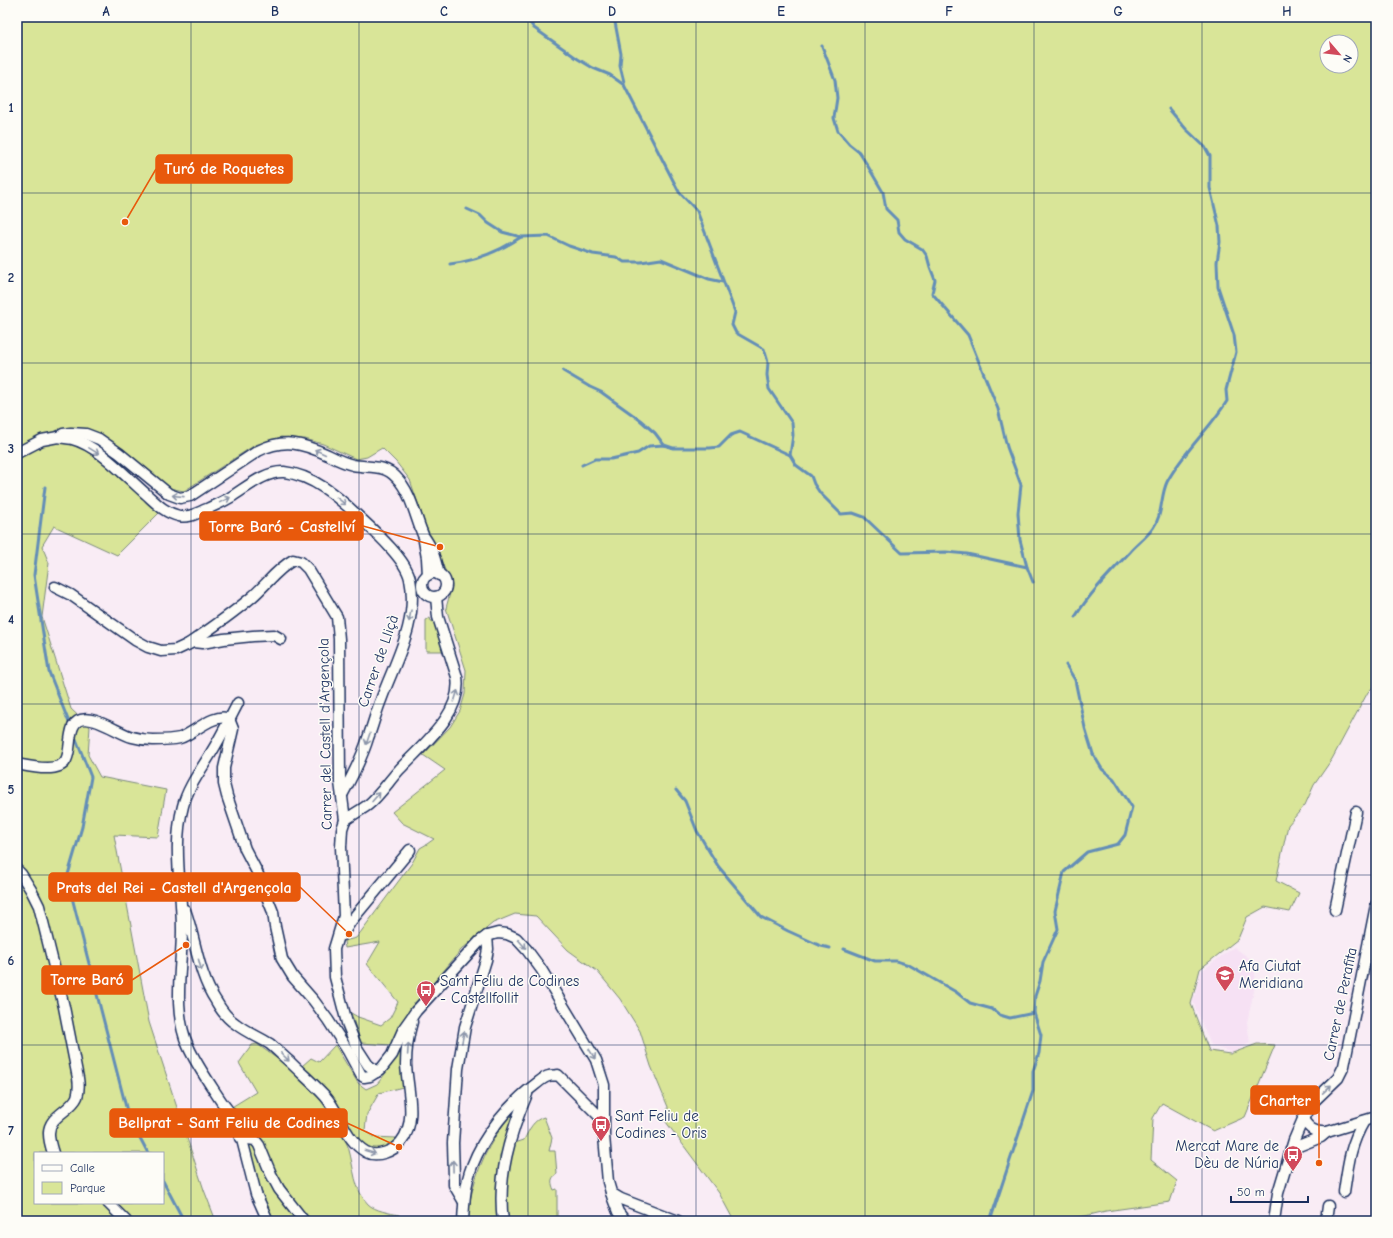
<svg xmlns="http://www.w3.org/2000/svg" width="1393" height="1238" font-family="'Comic Neue',sans-serif">
<style>
.built{fill:#f6e1f4}
.green{fill:#d9e598;stroke:#7a8a7b;fill-rule:evenodd}
.lines{fill:none;stroke-linecap:round;stroke-linejoin:round}
.stream{stroke:#648eb7;stroke-width:3}
.minor-casing{stroke:#1b2f5e;stroke-width:13}
.minor{stroke:#fdfcf7;stroke-width:10}
.oneway{stroke:#8c96aa}
.grid{fill:none;stroke:#1b2f5e;stroke-width:1;stroke-opacity:0.55}
.labels{text-anchor:middle;stroke-width:3;stroke-linejoin:round;paint-order:stroke}
.street-label{font-size:15px;fill:#1b2f5e;stroke:#fdfcf7}
.poi-label{font-size:15px;fill:#1b2f5e;stroke:#fdfcf7;text-anchor:start}
.leader{fill:none;stroke:#e8590c;stroke-width:1.5}
.callout-dot{fill:#e8590c;stroke:#fdfcf7;stroke-width:1.5}
.callout{fill:#e8590c;stroke:#e8590c;stroke-width:1.5}
.callout-label{font-size:16px;text-anchor:middle;font-weight:bold;fill:#fff}
.neatline{fill:none;stroke:#1b2f5e;stroke-width:1.5}
.grid-label{font-size:13px;text-anchor:middle;font-weight:bold;fill:#1b2f5e}
</style>
<rect width="100%" height="100%" fill="#f9ecf5"/>
<filter id="ink" filterUnits="userSpaceOnUse"><feTurbulence type="fractalNoise" baseFrequency=".025" numOctaves="2"/><feDisplacementMap in="SourceGraphic" scale="8" xChannelSelector="R" yChannelSelector="G"/><feConvolveMatrix kernelMatrix="1 2 1 2 8 2 1 2 1" color-interpolation-filters="sRGB"/></filter>
<g filter="url(#ink)">
<!-- built -->
<polygon class="built" points="1234,947 1253,961 1256,982 1247,1022 1250,1043 1232,1053 1211,1045 1193,1002 1201,971"/>
<!-- green -->
<g class="green">
<path d="M17,17H1376V684L1368,692L1332,759L1314,785L1305,805L1288,825L1276,881L1299,893L1290,912L1265,907L1247,917L1238,939L1200,969L1191,1004L1209,1051L1230,1054L1257,1044L1275,1045L1245,1117L1213,1131L1162,1103L1153,1118L1151,1160L1177,1181L1170,1202L1106,1211L1085,1216L1049,1221H734L719,1193L666,1122L668,1107L651,1066L640,1031L620,999L597,971L568,950L536,916L515,914L493,923L461,950L436,980L411,1007L391,1045L361,1043L351,1013L358,1017L381,1025L390,1018L398,1002L367,964L380,942L345,948L344,941L356,938L360,933L412,863L420,848L427,844L434,839L402,823L392,812L445,770L423,755L450,727L460,711L465,694L466,670L446,608L452,586L425,524L410,480L396,462L382,448L367,457L356,459L323,444L305,439L281,437L255,445L184,491L169,488L130,456L118,477L159,513L117,555L54,526L42,546L49,563L42,617L71,709L90,727L88,755L100,777L166,790L158,837L114,835L149,1022L204,1190L216,1221H17ZM1327,42H1351V66H1327ZM35,1153H163V1203H35Z"/>
<polygon points="430,618 431,621 434,621 443,651 426,651 426,620"/>
<path d="M257,1044C285,1064 313,1085 331,1115C337,1125 346,1139 349,1150C354,1168 354,1190 368,1204C375,1211 390,1213 399,1215L403,1221H314L310,1219L298,1206L279,1178L261,1138L243,1123L230,1108L256,1092L239,1063L252,1045Z"/>
<polygon points="335,1045 358,1083 366,1089 377,1084 382,1078 401,1051 403,1087 379,1093 367,1114 365,1130 374,1137 396,1138 386,1148 371,1149 360,1144 320,1084 302,1066 311,1058 319,1062"/>
<path d="M518,1108L512,1144L524,1140C529,1130 533,1120 544,1117L552,1138L549,1151H555L557,1174C550,1178 551,1183 554,1190L557,1189V1221H467C470,1192 479,1162 495,1137C501,1126 510,1117 518,1108Z"/>
<path d="M252,1143L256,1148L281,1201L297,1221H273C259,1201 254,1169 248,1145Z"/>
</g>
<g class="lines">
<!-- stream -->
<g class="stream">
<polyline points="526,17 534,28 578,59 593,68 610,75 624,85 679,192 697,211 735,312 732,325 736,333 764,349 768,362 767,375 769,389 792,423 793,435 790,455 796,465 811,476 814,484 820,493 841,514 853,513 864,517 902,553 946,552 967,554 1027,567"/>
<polyline points="614,17 621,54 620,66 624,82 624,85"/>
<polyline points="822,46 835,80 837,98 834,118 838,131 849,144 859,152 866,163 883,192 886,209 897,220 899,232 905,239 922,249 927,256 930,267 935,280 932,293 968,335 998,409 1007,447 1021,485 1018,513 1020,540 1027,567 1033,582"/>
<polyline points="467,209 480,215 488,223 502,232 521,237 548,236 569,246 593,254 616,257 624,262 641,262 661,259 709,279 723,282"/>
<path d="M450,264C475,261 500,251 521,237"/>
<polyline points="563,371 590,387 601,392 640,420 655,433 664,445"/>
<polyline points="582,465 595,459 611,459 638,453 649,446 664,445 673,448 710,448 719,447 731,435 740,432 790,455"/>
<polyline points="45,487 34,575 49,672 70,725"/>
<path d="M1075,617C1090,593 1110,573 1130,552C1137,544 1147,537 1153,528C1163,515 1160,497 1167,482C1183,452 1209,430 1227,401L1226,390L1236,352L1234,335L1218,287L1217,262L1220,242L1219,226L1210,188V156L1205,147L1186,129L1169,109"/>
<polyline points="74,734 91,777 82,827 67,878 128,1115 148,1153"/>
<polyline points="676,790 685,801 697,831 718,866 761,917 788,931 821,946 830,948"/>
<polyline points="844,949 875,961 896,961 909,965 956,992 970,1003 992,1009 1000,1015 1010,1018 1034,1013"/>
<polyline points="163,1181 184,1221"/>
<polyline points="990,1221 1033,1091 1033,1071 1039,1053 1041,1035 1034,1013 1035,996 1040,981 1043,962 1058,929 1055,911 1064,872 1087,852 1118,844 1125,835 1132,807 1114,779 1102,769 1093,754 1085,728 1075,680 1066,665"/>
</g>
<!-- minor casing -->
<g class="minor-casing">
<g id="minor">
<path d="M58,437C63,438 68,438 72,439C99,446 125,476 146,494C156,503 165,513 179,516C190,518 197,513 207,509C215,505 223,502 231,497C246,488 265,471 284,472C313,475 338,497 358,516C373,530 406,559 410,579C419,622 395,661 381,700C376,712 373,725 368,738C362,758 352,777 342,795"/>
<path d="M17,453L42,440L58,437L63,434L71,433L86,434L99,439L119,453L169,494L180,498L190,496L258,451C284,438 302,443 328,455C336,459 344,463 353,465C369,468 384,464 396,477C411,492 415,516 423,535C426,540 430,545 432,551C435,558 437,567 439,575"/>
<polyline points="424,541 427,558 428,575"/>
<circle cx="434" cy="585" r="12"/>
<polyline points="55,587 71,595 135,640 148,647 161,651 176,650 193,642 202,643 224,639 253,636 274,635 281,639"/>
<path d="M187,645C209,630 232,614 252,597C266,585 277,569 293,560L301,562L308,569L337,617L339,639L340,782L345,820L342,829L341,847L344,916L334,949L335,977L347,1023L357,1048L368,1065L377,1072"/>
<path d="M238,703C229,720 221,737 211,753C201,770 188,787 183,806C172,847 182,888 182,930C182,967 172,1010 188,1046C196,1064 208,1081 219,1098C226,1109 234,1116 239,1128L256,1194L268,1221"/>
<polyline points="229,719 233,729 224,768 224,784 227,796 245,849 257,872 273,912 275,927 282,959 293,977 314,1001 328,1020 348,1051 361,1075 364,1077 370,1076 381,1069 392,1055 404,1028 416,1011 480,941 487,936 498,933 507,934 516,938 527,950 541,969 596,1060 604,1085 604,1136 608,1182 613,1199 618,1212 625,1221"/>
<path d="M17,764C28,766 59,774 66,760C70,752 69,743 71,734C72,729 73,724 78,721C91,713 118,733 132,737C139,739 146,740 153,740C162,740 171,740 180,738C194,733 215,712 229,719"/>
<path d="M345,820C352,815 361,810 368,805C379,796 389,781 399,770C422,745 463,714 457,677L438,617L436,597"/>
<path d="M17,870L21,874L31,890L39,906L64,1007L78,1078C79,1084 79,1091 77,1097C71,1111 48,1116 49,1134C49,1140 51,1147 53,1153"/>
<path d="M185,910C196,941 198,974 216,1001C221,1010 228,1019 236,1024C246,1032 259,1037 270,1044C277,1050 283,1056 290,1062C302,1074 314,1084 325,1096C341,1114 344,1139 366,1152C377,1158 394,1151 401,1142C418,1121 407,1088 406,1064C406,1050 408,1036 412,1022"/>
<polyline points="1335,910 1356,812"/>
<polyline points="342,935 351,921 410,850"/>
<path d="M1303,1119C1309,1129 1315,1133 1327,1132L1376,1117"/>
<polyline points="240,1138 255,1140 259,1145 271,1174 279,1189 304,1221"/>
<polyline points="1291,1149 1321,1137 1327,1132"/>
<path d="M1344,1192C1348,1165 1350,1145 1364,1121"/>
<polyline points="611,1193 621,1199 678,1221"/>
<polyline points="464,1202 454,1185 454,1177 453,1143 458,1069 465,1027 486,960 488,949 487,936"/>
<polyline points="108,1203 126,1221"/>
<path d="M463,1221C464,1203 465,1184 472,1166C484,1135 509,1104 536,1084C540,1081 544,1077 549,1076C551,1075 555,1076 558,1075L603,1120"/>
<path d="M503,1221C497,1177 510,1134 527,1094"/>
<polyline points="1274,1221 1278,1193 1294,1140 1303,1119 1311,1104 1338,1078 1344,1066 1376,905"/>
<polyline points="1326,1221 1328,1206"/>
</g>
</g>
<!-- minor -->
<use href="#minor" class="minor"/>
</g>
<!-- one-way arrows -->
<defs><path id="oneway-shaft" d="M-6 0H5M1.5-3L5.5 0L1.5 3" fill="none" stroke-width="1.6" stroke-linecap="round" stroke-linejoin="round"/></defs>
<g class="oneway">
<use href="#oneway-shaft" transform="translate(94 451) rotate(31)"/>
<use href="#oneway-shaft" transform="translate(320 452) rotate(-155)"/>
<use href="#oneway-shaft" transform="translate(178 496) rotate(-174)"/>
<use href="#oneway-shaft" transform="translate(225 500) rotate(-26)"/>
<use href="#oneway-shaft" transform="translate(341 501) rotate(39)"/>
<use href="#oneway-shaft" transform="translate(410 616) rotate(100)"/>
<use href="#oneway-shaft" transform="translate(456 696) rotate(-73)"/>
<use href="#oneway-shaft" transform="translate(368 739) rotate(109)"/>
<use href="#oneway-shaft" transform="translate(376 797) rotate(-49)"/>
<use href="#oneway-shaft" transform="translate(522 944) rotate(48)"/>
<use href="#oneway-shaft" transform="translate(200 965) rotate(75)"/>
<use href="#oneway-shaft" transform="translate(463 1037) rotate(-79)"/>
<use href="#oneway-shaft" transform="translate(408 1049) rotate(-86)"/>
<use href="#oneway-shaft" transform="translate(592 1054) rotate(58)"/>
<use href="#oneway-shaft" transform="translate(285 1057) rotate(45)"/>
<use href="#oneway-shaft" transform="translate(1327 1089) rotate(-43)"/>
<use href="#oneway-shaft" transform="translate(370 1152) rotate(17)"/>
<use href="#oneway-shaft" transform="translate(453 1166) rotate(-91)"/>
</g>
</g>
<!-- grid -->
<path class="grid" d="M191,17V1221M359,17V1221M528,17V1221M696,17V1221M865,17V1221M1034,17V1221M1202,17V1221M17,193H1376M17,363H1376M17,534H1376M17,704H1376M17,875H1376M17,1045H1376"/>
<!-- icons -->
<defs>
<g id="school-pin" transform="scale(1)"><path d="M0 17L-7.5 6A9.5 9.5 0 1 1 7.5 6Z" fill="#d1495b" stroke="#fdfcf7"/><path d="M0-5L7-2L0 1L-7-2ZM-4 1L0 2.5L4 1V4Q0 6-4 4Z" fill="#fff"/></g>
<g id="bus-pin" transform="scale(1)"><path d="M0 17L-7.5 6A9.5 9.5 0 1 1 7.5 6Z" fill="#d1495b" stroke="#fdfcf7"/><path d="M-5-6H5V4H4V6H2V4H-2V6H-4V4H-5ZM-3.5-4V0h7V-4ZM-3.5 1.2v1.5H-2V1.2ZM2 1.2v1.5H3.5V1.2Z" fill="#fff"/></g>
</defs>
<g fill-rule="evenodd">
<use href="#school-pin" x="1225" y="975"/>
<use href="#bus-pin" x="426" y="990"/>
<use href="#bus-pin" x="601" y="1125"/>
<use href="#bus-pin" x="1293" y="1155"/>
</g>
<g class="labels">
<!-- street labels -->
<g class="street-label">
<text transform="translate(378 661) rotate(-71)" y="5">Carrer de Lliçà</text>
<text transform="translate(325 734) rotate(-91)" y="5">Carrer del Castell d'Argençola</text>
<text transform="translate(1340 1004) rotate(-78)" y="5">Carrer de Perafita</text>
</g>
<!-- poi labels -->
<g class="poi-label">
<text x="1239" y="971">Afa Ciutat<tspan x="1239" dy="17">Meridiana</tspan></text>
<text x="440" y="986">Sant Feliu de Codines<tspan x="440" dy="17">- Castellfollit</tspan></text>
<text x="615" y="1121">Sant Feliu de<tspan x="615" dy="17">Codines - Oris</tspan></text>
<text x="1279" y="1151" text-anchor="end">Mercat Mare de<tspan x="1279" dy="17">Dèu de Núria</tspan></text>
</g>
</g>
<!-- callouts -->
<path class="leader" d="M125 222L156 169M440 547L363 526M349 934L300 887M186 945L132 980M1319 1163L1319 1100M399 1147L347 1123"/>
<g class="callout-dot">
<circle cx="125" cy="222" r="4"/>
<circle cx="440" cy="547" r="4"/>
<circle cx="349" cy="934" r="4"/>
<circle cx="186" cy="945" r="4"/>
<circle cx="1319" cy="1163" r="4"/>
<circle cx="399" cy="1147" r="4"/>
</g>
<g class="callout">
<rect x="156" y="155" width="136" height="28" rx="4"/>
<rect x="200" y="512" width="163" height="28" rx="4"/>
<rect x="49" y="873" width="251" height="28" rx="4"/>
<rect x="42" y="966" width="90" height="28" rx="4"/>
<rect x="1251" y="1086" width="68" height="28" rx="4"/>
<rect x="110" y="1109" width="237" height="28" rx="4"/>
</g>
<g class="callout-label">
<text x="224" y="174">Turó de Roquetes</text>
<text x="282" y="532">Torre Baró - Castellví</text>
<text x="174" y="893">Prats del Rei - Castell d'Argençola</text>
<text x="87" y="985">Torre Baró</text>
<text x="1285" y="1106">Charter</text>
<text x="229" y="1128">Bellprat - Sant Feliu de Codines</text>
</g>
<!-- margin -->
<rect width="1393" height="1238" fill="none" stroke="#fdfcf7" stroke-width="44"/>
<!-- legend -->
<rect x="34" y="1152" width="130" height="52" fill="#fdfcf7" stroke="#a3aaba"/>
<rect x="42" y="1165" width="20" height="6" fill="#fdfcf7" stroke="#a3aaba"/>
<text x="70" y="1172" font-size="12" fill="#1b2f5e">Calle</text>
<rect x="42" y="1182" width="20" height="12" fill="#d9e598" stroke="#a3aaba"/>
<text x="70" y="1192" font-size="12" fill="#1b2f5e">Parque</text>
<!-- north arrow -->
<g transform="translate(1339 54) rotate(118)"><circle r="19" fill="#fdfcf7" stroke="#a3aaba"/>
<path d="M0-3L7 15L0 10L-7 15Z" fill="#d1495b"/>
<text y="-6" font-size="11" font-weight="bold" text-anchor="middle" fill="#1b2f5e">N</text>
</g>
<!-- scale -->
<path d="M1231 1196v6h77v-6" fill="none" stroke="#1b2f5e" stroke-width="2"/>
<text x="1237" y="1196" font-size="12" fill="#1b2f5e" stroke="#fdfcf7" stroke-width="3" paint-order="stroke">50 m</text>
<rect x="22" y="22" width="1349" height="1194" class="neatline"/>
<g class="grid-label">
<text x="106" y="16">A</text>
<text x="275" y="16">B</text>
<text x="444" y="16">C</text>
<text x="612" y="16">D</text>
<text x="781" y="16">E</text>
<text x="949" y="16">F</text>
<text x="1118" y="16">G</text>
<text x="1287" y="16">H</text>
<text x="11" y="112">1</text>
<text x="11" y="282">2</text>
<text x="11" y="453">3</text>
<text x="11" y="624">4</text>
<text x="11" y="794">5</text>
<text x="11" y="965">6</text>
<text x="11" y="1135">7</text>
</g>
</svg>
